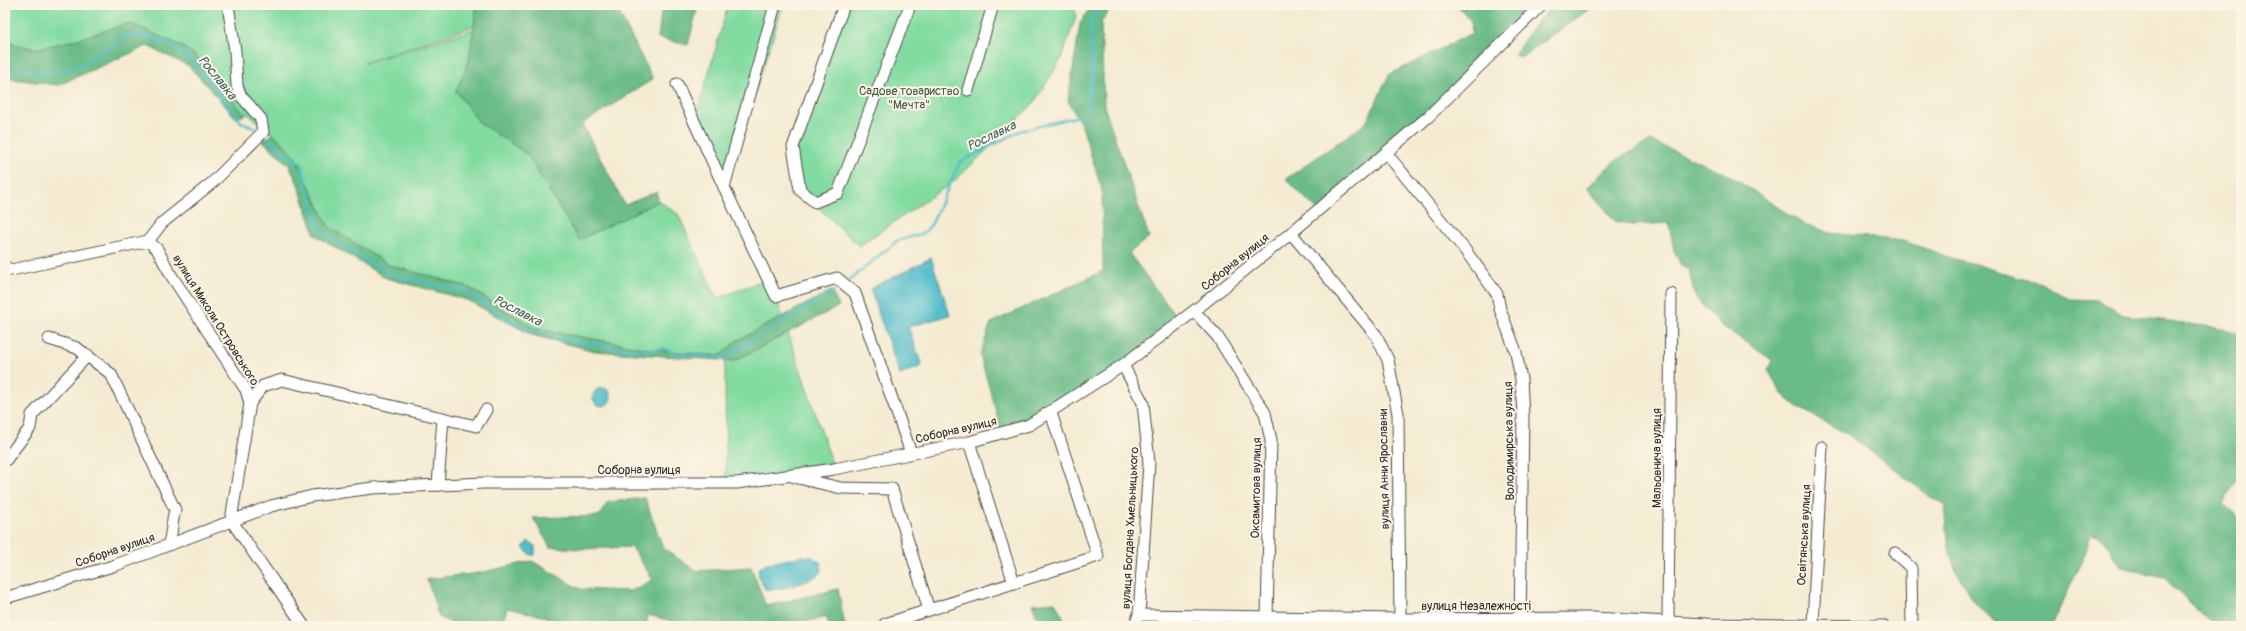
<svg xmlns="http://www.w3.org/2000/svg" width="2246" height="631" font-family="Pangolin,sans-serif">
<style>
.green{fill:#82dba1;stroke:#568366}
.forest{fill:#69bb87;stroke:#4a7359}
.water{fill:#52becc;stroke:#3e747c}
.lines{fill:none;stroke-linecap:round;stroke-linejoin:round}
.stream{stroke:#52becc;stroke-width:2.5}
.minor-casing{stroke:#494844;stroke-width:13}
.minor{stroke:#fff;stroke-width:11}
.labels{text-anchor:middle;stroke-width:4;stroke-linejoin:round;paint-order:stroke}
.park-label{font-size:12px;fill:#415748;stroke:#fcf5e5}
.street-label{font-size:12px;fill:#2b2b2b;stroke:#fcf5e5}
.water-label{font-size:13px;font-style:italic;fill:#395e63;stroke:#fcf5e5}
</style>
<rect width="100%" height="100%" fill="#fcf5e5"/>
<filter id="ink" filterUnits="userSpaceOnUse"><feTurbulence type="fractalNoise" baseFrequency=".025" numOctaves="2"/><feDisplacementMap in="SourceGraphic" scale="8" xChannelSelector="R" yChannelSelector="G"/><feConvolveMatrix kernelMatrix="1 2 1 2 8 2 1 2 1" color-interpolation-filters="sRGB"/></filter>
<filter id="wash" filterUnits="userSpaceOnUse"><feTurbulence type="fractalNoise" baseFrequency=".012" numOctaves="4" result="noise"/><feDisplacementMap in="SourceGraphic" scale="16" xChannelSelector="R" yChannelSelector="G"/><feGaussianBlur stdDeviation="0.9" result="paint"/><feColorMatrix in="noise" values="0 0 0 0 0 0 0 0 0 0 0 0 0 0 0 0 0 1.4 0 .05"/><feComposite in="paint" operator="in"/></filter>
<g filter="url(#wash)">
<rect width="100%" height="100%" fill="#f4ebd2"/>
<!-- green -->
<g class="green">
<polygon points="5,5 477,5 474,26 364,63 474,29 469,61 456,91 480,123 527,154 579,240 659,201 678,214 717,299 768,278 783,317 733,343 720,356 655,350 536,329 468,287 389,265 329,227 294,154 273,134 245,112 245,115 195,55 179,45 71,41 35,49 5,42"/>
<polygon points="728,5 783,5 725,187 696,117"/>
<polygon points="844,5 1074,5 1076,17 1060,61 1033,104 957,179 859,246 800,190 793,147"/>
<polygon points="788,333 834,469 726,483 725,361 734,361"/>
</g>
<!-- forest -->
<g class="forest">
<polygon points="477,5 615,5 653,79 582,124 625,205 656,192 659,201 579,240 527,154 480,123 456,91 469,61"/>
<polygon points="662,5 698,5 688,45 658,38"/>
<polygon points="1091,5 1112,5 1101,23 1104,106 1149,237 1129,253 1180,322 1089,388 1002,433 980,355 991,323 1103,271 1102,190 1082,126 1068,101 1080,24"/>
<polygon points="1457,5 1527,5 1428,117 1318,211 1286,179 1366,123 1389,75 1472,33 1471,21"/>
<polygon points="1553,5 1595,5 1522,57 1514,55 1532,28"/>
<polygon points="130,23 179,45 195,55 245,115 236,118 189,66 147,46 58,85 5,78 5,42 35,49 71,41"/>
<polygon points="273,134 294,154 329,227 389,265 468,287 536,329 655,350 720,356 733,343 831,291 839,306 734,361 595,351 532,335 467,300 386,278 315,235 298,184 289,165 263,141"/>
<path d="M1651,141L1729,175L1800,222L1830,233L1903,241L1955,259L1975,264L2018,278L2039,282L2069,299L2098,300L2123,315L2212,327L2237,333L2241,336V473L2223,503L2241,520V626H2215L2163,577L2121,567L2104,539L2090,533L2082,562L2051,626C2038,626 2014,629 2002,625C1982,619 1957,578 1951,557C1947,541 1947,522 1945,505L1928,495L1852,437L1796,406L1782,394L1768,370L1772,360L1719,324L1695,297L1689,269L1682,267L1674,251L1669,223L1632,225L1615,221L1587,188L1613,162Z"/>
<polygon points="645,498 663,548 696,571 751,567 766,606 838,589 845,626 829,626 827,617 787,626 673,626 672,621 648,615 646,626 545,626 547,617 507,608 502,626 457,626 439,617 427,579 479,573 532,561 580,589 630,591 653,580 632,547 580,549 550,547 533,518 599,516 608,502"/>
<polygon points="1055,602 1068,626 1041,626 1032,604"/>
</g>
<!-- water -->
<g class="water">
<polygon points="931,258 950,315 908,327 922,366 900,375 870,289"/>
<circle cx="602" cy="397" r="9"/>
<polygon points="528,541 535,546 535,555 530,555 523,548"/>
<path d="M801,556L812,557L821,563L822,571C811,583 780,591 765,589L759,577L758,569L764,565Z"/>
</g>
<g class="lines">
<!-- stream -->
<g class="stream">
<polyline points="5,65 46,74 86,63 125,36 143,34 169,44 192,60 241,122 256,128"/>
<polyline points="267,137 288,156 301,163 318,224 323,231 339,244 390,274 466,292 511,321 534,332 588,344 596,343 608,347 642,351 665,348 676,354 723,358 839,288"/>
<polyline points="850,280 897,241 924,233 931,225 960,162 1020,131 1087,114 1093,70 1090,23 1100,5"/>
</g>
</g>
</g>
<g filter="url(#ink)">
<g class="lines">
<!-- minor casing -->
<g class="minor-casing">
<g id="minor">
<polyline points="775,5 724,187 776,296 837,278 855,293 911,453"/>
<polyline points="844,5 793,147 800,190 815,202 838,193 910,5"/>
<polyline points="677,84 724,187"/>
<polyline points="968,90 993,5"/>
<polyline points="1387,154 1465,250 1497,294 1500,309 1516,352 1521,379 1523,416 1520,625"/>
<polyline points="1291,233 1376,335 1388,360 1398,414 1400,619"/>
<polyline points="148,241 162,223 213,182 263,132 261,119 241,96 237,86 235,51 228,5"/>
<polyline points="5,267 11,270 148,241 157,249 171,275 246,390 250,403 263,386 282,380 476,426 486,410"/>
<polyline points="1194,311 1217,336 1265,413 1271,440 1267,617"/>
<path d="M49,339L77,348L111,374L175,510C171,523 173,533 168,545"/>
<polyline points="1123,365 1143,403 1149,463 1139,615 1134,626"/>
<polyline points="250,403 231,520 304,626"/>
<polyline points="969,442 1014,583"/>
<polyline points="5,461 30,428 32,415 88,355"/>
<polyline points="794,477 841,488 892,489 929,610"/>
<polyline points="438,485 443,418"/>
<polyline points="1895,553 1911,568 1912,626"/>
<polyline points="5,598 116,565 271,506 312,496 373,488 484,483 737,483 834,469 969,442 1029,425 1123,365 1194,311 1291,233 1428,117 1541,5"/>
<polyline points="1139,615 1400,619 1593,618 1706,624 1883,626"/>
<polyline points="1668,621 1671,294"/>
<polyline points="885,624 1098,556 1051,413"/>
<polyline points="1813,624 1822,447"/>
</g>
</g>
<!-- minor -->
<use href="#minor" class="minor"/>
</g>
</g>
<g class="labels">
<!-- park labels -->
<g class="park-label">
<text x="909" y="95">Садове товариство<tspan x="909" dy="14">"Мечта"</tspan></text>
</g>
<!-- street labels -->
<g class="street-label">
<text transform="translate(1235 262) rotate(-39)" y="4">Соборна вулиця</text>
<text transform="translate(216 320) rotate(58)" y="4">вулиця Миколи Островського</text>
<text transform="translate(956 430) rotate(-13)" y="4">Соборна вулиця</text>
<text transform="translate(1509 441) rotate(-91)" y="4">Володимирська вулиця</text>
<text transform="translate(1657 458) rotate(-90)" y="4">Мальовнича вулиця</text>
<text transform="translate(1384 469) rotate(-91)" y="4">вулиця Анни Ярославни</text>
<text x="639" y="474">Соборна вулиця</text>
<text transform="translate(1256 488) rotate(-89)" y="4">Оксамитова вулиця</text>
<text transform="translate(1130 528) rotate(-87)" y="4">вулиця Богдана Хмельницького</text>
<text transform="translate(1804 535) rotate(-87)" y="4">Освітянська вулиця</text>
<text transform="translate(115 550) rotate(-19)" y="4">Соборна вулиця</text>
<text x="1476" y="610">вулиця Незалежності</text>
</g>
<!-- water labels -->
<g class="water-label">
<text transform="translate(218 77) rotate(51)" y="5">Рославка</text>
<text transform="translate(991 135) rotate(-26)" y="5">Рославка</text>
<text transform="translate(518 310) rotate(27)" y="5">Рославка</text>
</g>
</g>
<!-- margin -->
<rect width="2246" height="631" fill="none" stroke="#fcf5e5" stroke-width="20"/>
</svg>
